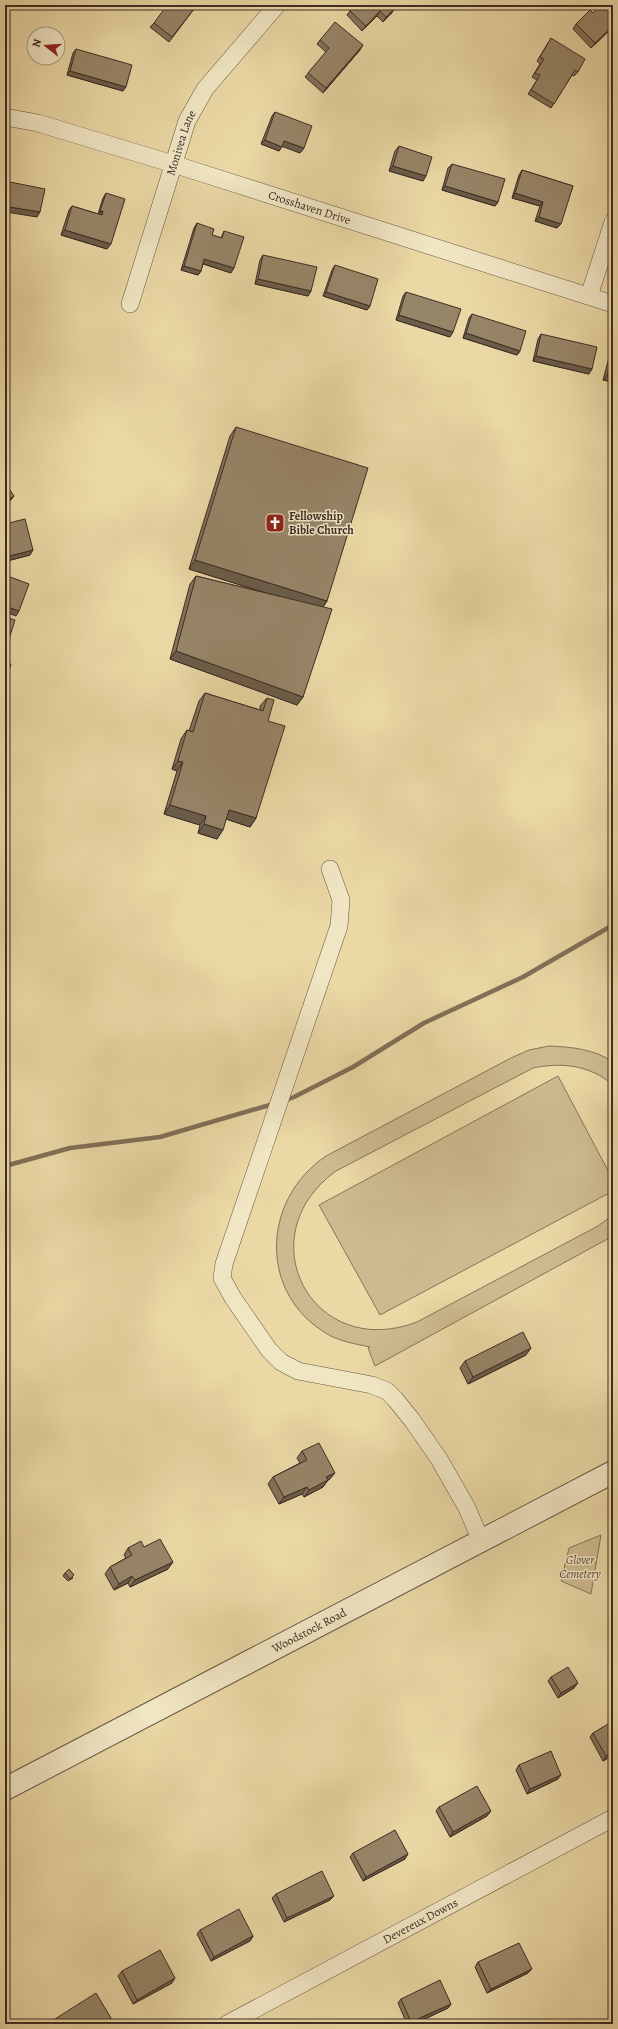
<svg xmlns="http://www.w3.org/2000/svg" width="618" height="2029" font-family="Alegreya,serif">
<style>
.green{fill:#cdbb8f;stroke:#85745a}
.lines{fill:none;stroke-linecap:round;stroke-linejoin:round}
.stream{stroke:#817057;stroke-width:4.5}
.minor-casing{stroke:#685745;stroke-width:18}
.tertiary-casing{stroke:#685745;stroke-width:24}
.minor{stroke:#f1e6c4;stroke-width:17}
.tertiary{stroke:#f1e6c4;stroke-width:22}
.wall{fill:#827259;stroke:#3d2c25}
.shaded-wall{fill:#6a5d49;stroke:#3d2c25}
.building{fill:#978568;stroke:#3d2c25}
.labels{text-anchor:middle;stroke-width:3;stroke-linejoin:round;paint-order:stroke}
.street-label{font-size:12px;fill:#3d2c25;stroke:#f1e6c4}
.poi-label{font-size:12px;font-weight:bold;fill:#3d2c25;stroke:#f1e6c4;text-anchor:start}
.park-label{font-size:12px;font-style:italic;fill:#5a493a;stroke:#f1e6c4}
</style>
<rect width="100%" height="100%" fill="#ead8a5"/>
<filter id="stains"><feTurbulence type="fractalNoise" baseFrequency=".005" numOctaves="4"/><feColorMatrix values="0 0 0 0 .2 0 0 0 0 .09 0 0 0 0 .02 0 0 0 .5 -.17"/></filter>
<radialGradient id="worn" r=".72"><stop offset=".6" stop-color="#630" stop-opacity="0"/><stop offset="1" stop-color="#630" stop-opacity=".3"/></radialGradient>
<!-- green -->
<g class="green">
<path d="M549,1046C572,1047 594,1049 613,1062V1085C590,1065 562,1062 533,1068L336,1171C246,1236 312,1362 417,1322L598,1226L613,1215V1236L375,1366L368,1348L370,1347C356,1344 342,1342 329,1335C258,1295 261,1200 326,1156L511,1058L529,1050Z"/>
<polygon points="558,1076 613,1180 613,1191 380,1315 319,1205"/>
<polygon points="601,1535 591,1594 561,1581 569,1548"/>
</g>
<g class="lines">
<!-- stream -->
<g class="stream">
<polyline points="284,1101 294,1097 353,1067 424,1023 523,977 613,925"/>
<polyline points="5,1166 70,1148 160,1137 273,1104"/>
</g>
<!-- minor casing -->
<g class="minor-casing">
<g id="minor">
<path id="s1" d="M5,117L38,123L173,164L613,304"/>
<polyline points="589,296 613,222"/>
<path id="s2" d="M130,304L187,121L205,89L277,5"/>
<polyline points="330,869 341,900 339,926 224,1264 222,1278 233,1298 269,1350 281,1362 298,1371 372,1385 387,1391 395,1399 412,1420 439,1459 467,1508 481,1541"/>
<path id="s3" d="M227,2024L613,1818"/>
</g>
</g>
<!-- tertiary casing -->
<g class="tertiary-casing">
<g id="tertiary">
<path id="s4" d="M5,1789L613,1472"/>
</g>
</g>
<!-- minor -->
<use href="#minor" class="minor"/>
<!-- tertiary -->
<use href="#tertiary" class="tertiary"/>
</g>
<!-- wall -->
<g class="wall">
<polygon points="197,5 169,42 150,27 154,23"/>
<polygon points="394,9 391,14 383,22 377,16 362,31 347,15 350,11"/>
<polygon points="593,13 613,27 591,48 573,29 576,24"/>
<polygon points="551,38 578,72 574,76 572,75 551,108 528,94 537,80 532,77 540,64 537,61"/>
<polygon points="320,40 360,50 323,93 305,77 326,52 317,44"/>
<polygon points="76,49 123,91 67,75 73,53"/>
<polygon points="275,112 304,148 300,153 282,146 279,151 261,144 272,116"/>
<polygon points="399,146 423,181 389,171 395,151"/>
<polygon points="452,164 498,202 495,206 442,190 448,168"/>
<polygon points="522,170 573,186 557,228 535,221 540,206 512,198 519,175"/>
<polygon points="106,193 107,249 61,235 69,210 72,206 98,214 103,198"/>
<polygon points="197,223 212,235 221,238 224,231 231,273 203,264 201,271 198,275 181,270 194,228"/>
<polygon points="263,255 311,291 308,296 255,284 260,260"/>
<polygon points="335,265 370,306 367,310 323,296 332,270"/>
<polygon points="406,292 450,337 396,320 403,296"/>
<polygon points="472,314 520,351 517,355 463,338 469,318"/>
<polygon points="541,334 589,374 533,361 538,339"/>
<polygon points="613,350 613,382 603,380 610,354"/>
<polygon points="236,427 327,601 323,607 303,697 297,705 170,659 190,584 196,576 266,593 189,569 230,436"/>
<polygon points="5,524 30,555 7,561 5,553"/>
<polygon points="205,693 260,710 260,706 267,698 268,721 256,818 250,827 226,819 217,839 198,833 200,825 164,814 177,771 172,769 181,739 187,730 189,731 199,701"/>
<polygon points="526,1355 468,1384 460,1368 465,1361"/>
<polygon points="302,1451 330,1479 328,1480 323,1487 304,1497 302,1494 279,1504 268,1484 273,1477 300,1463 297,1458"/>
<polygon points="144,1547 168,1569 130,1587 128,1583 114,1590 105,1574 110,1567 126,1558 124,1555 128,1548"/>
<polygon points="65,1573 73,1578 68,1581 63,1576"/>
<polygon points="551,1677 574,1688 558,1698 548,1681"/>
<polygon points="593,1733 613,1755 603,1761 590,1737"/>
<polygon points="519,1765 558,1779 527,1794 516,1770"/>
<polygon points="439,1807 487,1816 450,1837 436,1811"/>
<polygon points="353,1853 405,1859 363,1881 350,1857"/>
<polygon points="276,1894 330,1900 284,1922 272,1898"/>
<polygon points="200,1930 253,1936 250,1941 211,1961 197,1934"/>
<polygon points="478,1962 528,1973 487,1993 475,1967"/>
<polygon points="122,1971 172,1983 133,2004 118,1976"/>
<polygon points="401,1999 451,2004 448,2008 414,2024 407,2024 398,2003"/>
<polygon points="111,2018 108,2023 106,2024 52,2024 52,2023 55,2019"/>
</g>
<!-- shaded-wall -->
<g class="shaded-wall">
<polygon points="394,9 391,14 383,22 386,17"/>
<polygon points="380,11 377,16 362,31 366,26"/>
<polygon points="613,26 613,27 591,48 595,43"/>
<polygon points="363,45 360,50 323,93 326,88"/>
<polygon points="70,71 126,87 123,91 67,75"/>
<polygon points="265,140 282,147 279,151 261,144"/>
<polygon points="284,141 304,148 300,153 281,146"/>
<polygon points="393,166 426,176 423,181 389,171"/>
<polygon points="445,186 498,202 495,206 442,190"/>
<polygon points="515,193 543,202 540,206 512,198"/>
<polygon points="10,207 40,212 37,217 6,212"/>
<polygon points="100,211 103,211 100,216 97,215"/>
<polygon points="5,214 8,214 5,219"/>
<polygon points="539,217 561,224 557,228 535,221"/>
<polygon points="65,230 111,244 107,249 61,235"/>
<polygon points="204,259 234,268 231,273 201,263"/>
<polygon points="184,266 201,271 198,275 181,270"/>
<polygon points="258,279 311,291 308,296 255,284"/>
<polygon points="326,292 370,306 367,310 323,296"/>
<polygon points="399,315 453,332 450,337 396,320"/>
<polygon points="466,333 520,351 517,355 463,338"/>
<polygon points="536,356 592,369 589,374 533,361"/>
<polygon points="607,375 613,377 613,382 603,380"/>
<polygon points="14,496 11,500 5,505 5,502"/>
<polygon points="33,550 30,555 7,561 10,556"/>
<polygon points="195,560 327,601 321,610 189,569"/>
<polygon points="5,606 19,611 16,616 5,612"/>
<polygon points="176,651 303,697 297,705 170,659"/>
<polygon points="178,761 183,762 177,771 172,769"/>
<polygon points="170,805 206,816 200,825 164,814"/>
<polygon points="229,810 256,818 250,827 223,818"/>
<polygon points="204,824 223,830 217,839 198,833"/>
<polygon points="531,1348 526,1355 468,1384 473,1377"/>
<polygon points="335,1473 330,1479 328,1480 323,1487 304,1497 309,1490 326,1477"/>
<polygon points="307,1487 302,1494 279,1504 284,1497"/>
<polygon points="173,1562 168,1569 130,1587 135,1580"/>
<polygon points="132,1576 128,1583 114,1590 119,1584"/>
<polygon points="578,1683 574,1688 558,1698 561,1693"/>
<polygon points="613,1752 613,1755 603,1761 606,1756"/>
<polygon points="561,1775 558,1779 527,1794 530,1789"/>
<polygon points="491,1811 487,1816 450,1837 453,1832"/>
<polygon points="408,1854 405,1859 363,1881 366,1877"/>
<polygon points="334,1896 330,1900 284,1922 287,1918"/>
<polygon points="253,1936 250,1941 211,1961 214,1957"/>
<polygon points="532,1969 528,1973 487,1993 491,1989"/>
<polygon points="175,1978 172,1983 133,2004 137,2000"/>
<polygon points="451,2004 448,2008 414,2024 410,2024 411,2022"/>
<polygon points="111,2018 108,2023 106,2024 102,2024"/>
</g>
<!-- building -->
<g class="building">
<polygon points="167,5 197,5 172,37 154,23"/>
<polygon points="355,5 389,5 394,9 386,17 380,11 366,26 350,11"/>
<polygon points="601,5 613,5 613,26 595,43 576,24 590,10 593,13"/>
<polygon points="335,22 363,45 326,88 308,73 329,48 320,40"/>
<polygon points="551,38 585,59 578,72 575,70 554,104 531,90 540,75 535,73 544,59 540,57"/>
<polygon points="76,49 132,65 126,87 70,71"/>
<polygon points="275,112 312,126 304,148 284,141 282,147 265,140"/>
<polygon points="399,146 432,157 426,176 393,166"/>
<polygon points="452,164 505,179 498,202 445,186"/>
<polygon points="522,170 573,186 561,224 539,217 543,202 515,193"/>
<polygon points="5,181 45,189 40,212 10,207 8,214 5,214"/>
<polygon points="106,193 125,199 111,244 65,230 72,206 102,215 103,211 100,211"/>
<polygon points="197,223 214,229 212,235 222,238 224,231 244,237 234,268 204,259 201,271 184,266"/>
<polygon points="263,255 317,267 311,291 258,279"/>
<polygon points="335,265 378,279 370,306 326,292"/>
<polygon points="406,292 461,309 453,332 399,315"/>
<polygon points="472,314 526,331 520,351 466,333"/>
<polygon points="541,334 597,347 592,369 536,356"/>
<polygon points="613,350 613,377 607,375"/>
<polygon points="236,427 368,468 327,601 195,560"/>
<polygon points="5,483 14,496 5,502"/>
<polygon points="25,519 33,550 10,556 5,535 5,524"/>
<polygon points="5,575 29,584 19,611 5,606"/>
<polygon points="196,576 332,609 303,697 176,651"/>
<polygon points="5,617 15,620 5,652"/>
<polygon points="5,663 11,664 5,684"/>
<polygon points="205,693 263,711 267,698 274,700 268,721 285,726 256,818 229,810 223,830 204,824 206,816 170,805 183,762 178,761 187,730 193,732"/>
<polygon points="523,1332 531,1348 473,1377 465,1361"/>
<polygon points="319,1443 335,1473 326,1477 328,1480 309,1490 307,1487 284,1497 273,1477 307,1460 302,1451"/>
<polygon points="160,1539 173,1562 135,1580 132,1576 119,1584 110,1567 132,1555 128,1548 141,1541 144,1547"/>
<polygon points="69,1569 74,1575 70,1579 65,1573"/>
<polygon points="568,1667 578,1683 561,1693 551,1677"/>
<polygon points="613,1721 613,1752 606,1756 593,1733"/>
<polygon points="551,1751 561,1775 530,1789 519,1765"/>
<polygon points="477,1786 491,1811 453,1832 439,1807"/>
<polygon points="395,1830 408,1854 366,1877 353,1853"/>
<polygon points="322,1871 334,1896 287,1918 276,1894"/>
<polygon points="239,1909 253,1936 214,1957 200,1930"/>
<polygon points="519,1943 532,1969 491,1989 478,1962"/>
<polygon points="160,1950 175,1978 137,2000 122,1971"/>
<polygon points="440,1980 451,2004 411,2022 401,1999"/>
<polygon points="96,1993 111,2018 102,2024 58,2024 55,2019"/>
</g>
<!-- icons -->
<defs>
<g id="church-square" transform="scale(1)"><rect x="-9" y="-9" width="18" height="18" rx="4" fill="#8f2418" stroke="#f1e6c4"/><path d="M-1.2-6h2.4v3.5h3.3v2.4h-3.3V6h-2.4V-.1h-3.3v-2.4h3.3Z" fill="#fff"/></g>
</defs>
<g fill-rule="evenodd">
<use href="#church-square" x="275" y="523"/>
</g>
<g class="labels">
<!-- street labels -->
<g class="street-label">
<text dy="4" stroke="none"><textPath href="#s2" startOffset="169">Monivea Lane</textPath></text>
<text dy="4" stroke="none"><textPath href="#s1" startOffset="318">Crosshaven Drive</textPath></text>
<text dy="4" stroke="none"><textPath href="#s4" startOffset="343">Woodstock Road</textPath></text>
<text dy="4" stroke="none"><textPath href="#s3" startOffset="219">Devereux Downs</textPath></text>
</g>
<!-- poi labels -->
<g class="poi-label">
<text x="289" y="520">Fellowship<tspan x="289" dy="14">Bible Church</tspan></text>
</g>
<!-- park labels -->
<g class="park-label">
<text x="580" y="1564">Glover<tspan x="580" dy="14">Cemetery</tspan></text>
</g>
</g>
<!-- margin -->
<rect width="618" height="2029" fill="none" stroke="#ead8a5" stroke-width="20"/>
<rect x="6" y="6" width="606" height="2017" fill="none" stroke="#3d2c25" stroke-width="2"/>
<rect x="10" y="10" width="598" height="2009" fill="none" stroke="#3d2c25"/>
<!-- north arrow -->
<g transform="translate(46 46) rotate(287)"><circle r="19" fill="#f1e6c4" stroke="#a99c84"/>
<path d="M0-3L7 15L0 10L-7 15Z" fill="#8f2418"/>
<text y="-6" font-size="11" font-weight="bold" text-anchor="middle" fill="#3d2c25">N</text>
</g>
<rect width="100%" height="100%" filter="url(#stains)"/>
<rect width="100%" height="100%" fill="url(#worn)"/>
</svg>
